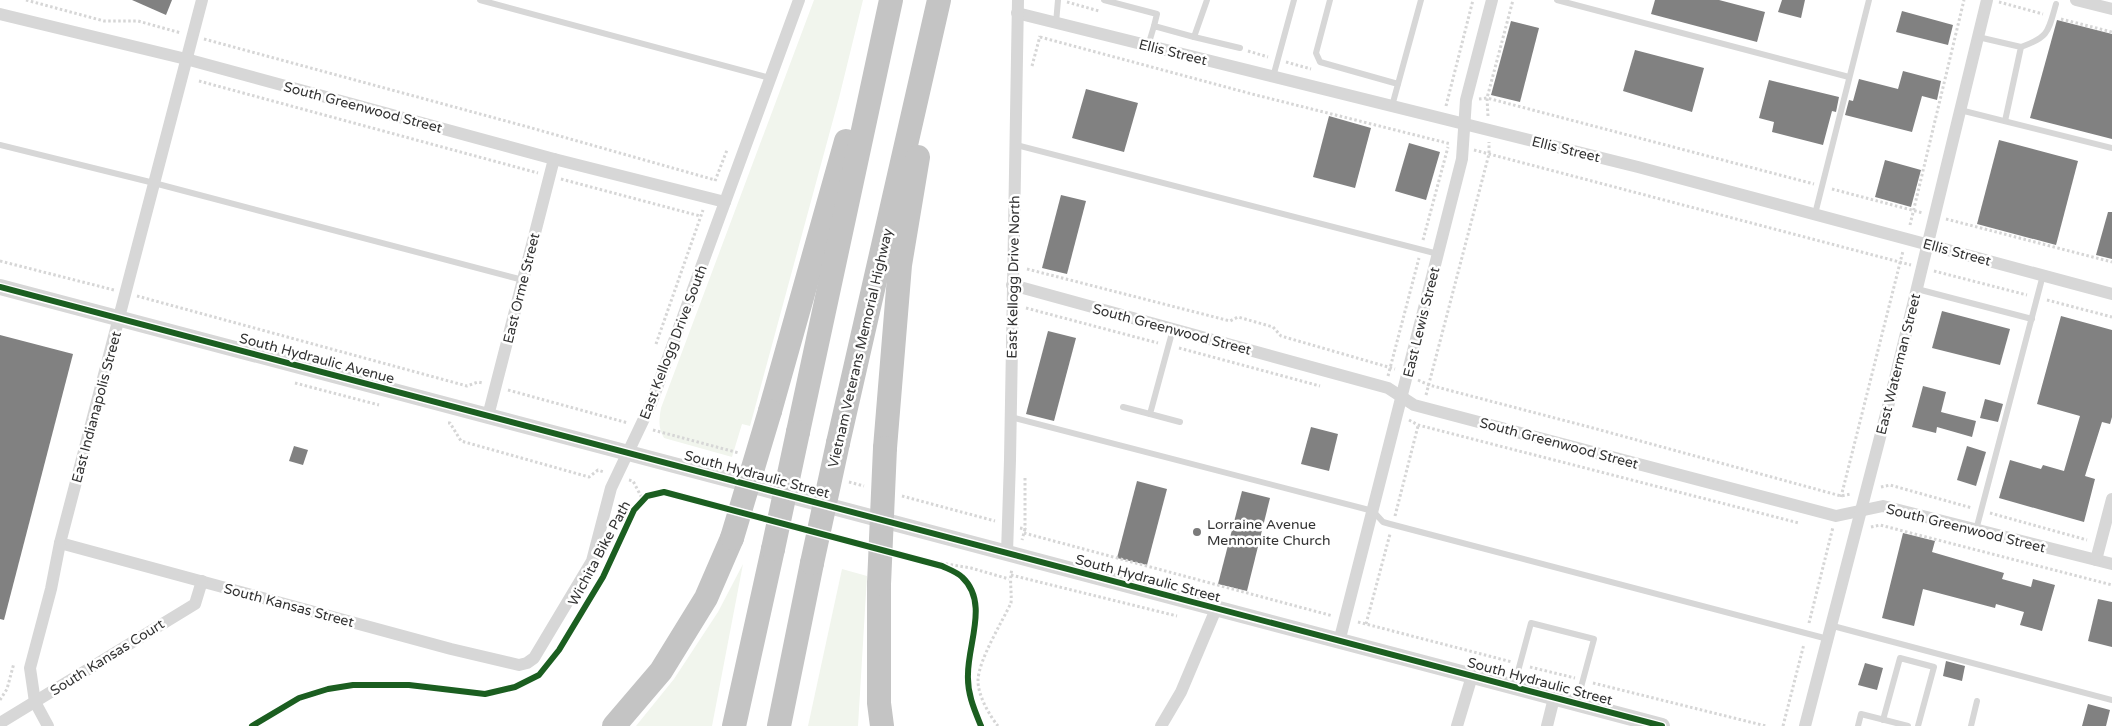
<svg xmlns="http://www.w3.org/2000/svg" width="2112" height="726" font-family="'Varela Round',sans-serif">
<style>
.green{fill:#f1f5ed}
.building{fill:#818181}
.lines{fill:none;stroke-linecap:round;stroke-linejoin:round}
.path{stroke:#d6d6d6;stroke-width:3;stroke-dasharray:2.5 2.5;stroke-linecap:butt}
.service{stroke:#d7d7d7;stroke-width:6}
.minor{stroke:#d7d7d7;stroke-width:12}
.tertiary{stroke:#d7d7d7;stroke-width:16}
.motorway{stroke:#c4c4c4;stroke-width:24}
.motorway-bridge{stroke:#c4c4c4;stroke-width:24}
.cycleway-casing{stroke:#fff;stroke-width:9}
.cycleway{stroke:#1b5e20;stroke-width:6}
.poi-dot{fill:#7a7a7a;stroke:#fff;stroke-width:2}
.labels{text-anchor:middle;stroke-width:5;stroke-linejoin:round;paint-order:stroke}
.street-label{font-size:14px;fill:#333;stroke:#fff}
.poi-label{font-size:14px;fill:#333;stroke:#fff;text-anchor:start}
</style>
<rect width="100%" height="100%" fill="#fff"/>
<!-- green -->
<g class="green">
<path d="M814,0H863L839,98L750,426L742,424L732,457L664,438C658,428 659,420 661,408Z"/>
<polygon points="743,564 712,726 636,726 674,679 718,612"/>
<polygon points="842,569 867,576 858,726 808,726"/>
</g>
<!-- building -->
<g class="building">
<polygon points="132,0 172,0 166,15"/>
<polygon points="1655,0 1719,0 1765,12 1757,42 1651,14"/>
<polygon points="1782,0 1805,0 1801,18 1778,12"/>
<polygon points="1902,11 1953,25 1948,45 1896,32"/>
<polygon points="2057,20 2112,34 2112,139 2030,118"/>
<polygon points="1511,21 1539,28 1520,102 1491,95"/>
<polygon points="1635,50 1704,68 1692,112 1623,91"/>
<polygon points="1903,71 1941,81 1937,100 1922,96 1912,132 1845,115 1849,100 1853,101 1859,79 1898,89"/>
<polygon points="1769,80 1839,97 1836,112 1832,111 1823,145 1772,132 1774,122 1759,118"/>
<polygon points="1086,89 1138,103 1124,152 1072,138"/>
<polygon points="1329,116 1371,128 1355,188 1313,177"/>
<polygon points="1999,140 2078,161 2056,245 1977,224"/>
<polygon points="1409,143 1440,152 1426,200 1395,191"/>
<polygon points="1885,160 1921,170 1911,207 1875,197"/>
<polygon points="1061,195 1086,201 1067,274 1042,268"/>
<polygon points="2108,212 2112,212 2112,259 2096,255"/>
<polygon points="1942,311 2010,329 2000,365 1932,348"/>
<polygon points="2061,316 2112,330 2112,417 2110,424 2102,422 2085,476 2095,479 2084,522 1999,498 2010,460 2041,469 2043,465 2064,471 2080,416 2037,404"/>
<polygon points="1048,331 1076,338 1054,421 1026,414"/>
<polygon points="0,335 73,354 4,620 0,619"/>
<polygon points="1923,386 1946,392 1941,412 1976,421 1972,437 1937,427 1936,433 1912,427"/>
<polygon points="1985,399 2003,404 1998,422 1980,418"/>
<polygon points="1311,427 1338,434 1329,471 1301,464"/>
<polygon points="294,446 308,450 303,465 289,461"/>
<polygon points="1967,446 1986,452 1976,486 1957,480"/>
<polygon points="1137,481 1167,489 1147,565 1117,558"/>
<polygon points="1242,491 1270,498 1247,591 1218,584"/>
<polygon points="1903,533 1935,541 1932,552 2004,573 2002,579 2031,587 2033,579 2055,585 2042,631 2020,625 2024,612 1996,604 1995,608 1923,589 1914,626 1882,618"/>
<polygon points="2098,599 2112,602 2112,647 2088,641"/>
<polygon points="1946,661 1965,666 1962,681 1943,676"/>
<polygon points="1865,663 1883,668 1877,690 1858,685"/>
<polygon points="2088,704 2110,710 2106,726 2082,726"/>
</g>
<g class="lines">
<!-- path -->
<g class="path">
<polyline points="26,0 104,21 138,21 181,33"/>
<polyline points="1067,2 1099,11"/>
<polyline points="1999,2 2043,14"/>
<polyline points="2061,19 2112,32"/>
<polyline points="1040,37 1252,94 1451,144"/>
<polyline points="204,39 528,127 715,180"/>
<polyline points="1248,51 1268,57"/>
<polyline points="1286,62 1311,69"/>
<polyline points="1032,66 1040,36"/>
<polyline points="199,81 538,173"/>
<polyline points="1479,99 1487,98 1814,184"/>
<polyline points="1446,106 1473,0"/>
<polyline points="1488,116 1487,98 1513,0"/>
<polyline points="1474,150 1911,265"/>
<polyline points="561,179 700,216"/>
<polyline points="715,181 727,150"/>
<polyline points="1832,189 1923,213"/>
<polyline points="1946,219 2112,262"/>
<polyline points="1910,225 1964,0"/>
<polyline points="1423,240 1448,147"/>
<polyline points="0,261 114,290"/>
<polyline points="1027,269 1230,321 1238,317 1273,327 1281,336 1395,369"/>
<polyline points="1934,271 2027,295"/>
<polyline points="137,296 467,386 478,382 483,383"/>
<polyline points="2047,300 2112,317"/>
<polyline points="1026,308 1158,343"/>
<polyline points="656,344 703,210"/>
<polyline points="1179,348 1320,386"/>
<polyline points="1388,376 1419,258"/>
<polyline points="1418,380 1429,385 1593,428 1841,496 1851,494"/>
<polyline points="295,383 379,405"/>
<polyline points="508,390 628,423"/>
<polyline points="1426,395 1489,154 1489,142"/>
<polyline points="1409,420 1418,425 1799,523"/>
<polyline points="448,423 450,423 461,441 589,477 598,470 604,472"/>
<polyline points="653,430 739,453"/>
<polyline points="1025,478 1025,529"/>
<polyline points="629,480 633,481 643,500"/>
<polyline points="849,482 864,486"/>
<polyline points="1881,487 1890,485 1972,508"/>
<polyline points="902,496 995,521"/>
<polyline points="1841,497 1903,251"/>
<polyline points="1990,513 2087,540"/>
<polyline points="1395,516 1418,426"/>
<polyline points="1871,527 1880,525 2112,585"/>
<polyline points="1020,528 1025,529 1022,540"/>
<polyline points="1024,533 1333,616"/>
<polyline points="916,559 971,568 1009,579"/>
<polyline points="1011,575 1177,616"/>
<polyline points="1358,622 1512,662"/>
<polyline points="1809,623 1833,527"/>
<polyline points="1366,624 1390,534"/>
<polyline points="1530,667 1575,678"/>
<polyline points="1593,683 1766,726"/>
<polyline points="0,700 7,689 14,663"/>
<path d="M998,726C989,715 978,695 978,681C978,661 1002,622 1011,603C1012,591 1009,581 1012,569"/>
<polyline points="1783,726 1804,644"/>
</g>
<!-- service -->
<g class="service">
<polyline points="480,0 770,78"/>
<polyline points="1104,0 1157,14 1154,26"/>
<polyline points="1330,0 1316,53 1320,62 1398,84"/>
<polyline points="1557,0 1849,77"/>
<polyline points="1056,23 1058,0"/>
<polyline points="1194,37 1240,48"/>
<polyline points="1978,37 2021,47 2005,121"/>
<polyline points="1148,46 1154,26 1194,37 1207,0"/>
<path d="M2021,47C2049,37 2048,32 2056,4"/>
<polyline points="1273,77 1294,0"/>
<polyline points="1392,106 1421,0"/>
<polyline points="1960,110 2112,148"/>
<polyline points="0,145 154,183 523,280"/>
<polyline points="1016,145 1438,254"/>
<polyline points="1815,214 1869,0"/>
<polyline points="1917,289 2032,319"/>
<polyline points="1173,329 1150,414 1180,422"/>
<polyline points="1123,407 1150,414"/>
<polyline points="1011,417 1373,511 1383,522 1390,524 1828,639"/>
<polyline points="1976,530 2043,275"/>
<polyline points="1833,626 2112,700"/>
<polyline points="1514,686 1531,623 1594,639 1577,702"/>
<polyline points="1883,720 1900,658 1934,667 1918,726"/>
<polyline points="1858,726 1861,714 1908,726"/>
<polyline points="1971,726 1977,701"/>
</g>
<!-- minor -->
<g class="minor">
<polyline points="2076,0 2112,9"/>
<polyline points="1017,13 1638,167 2112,294"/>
<polyline points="0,14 186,59 554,159 725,202"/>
<polyline points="1012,285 1388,388 1414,405 1836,516 1883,506 2112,564"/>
<polyline points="488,416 554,159"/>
<polyline points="60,543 451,649 519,665 527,663 534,658 592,561 611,488 651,404 799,0"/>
<polyline points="1007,553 1010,460 1018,0"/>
<polyline points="2096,560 2112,499"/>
<polyline points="1339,642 1462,159 1466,100 1492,0"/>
<polyline points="0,723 195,604 202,581"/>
<polyline points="48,726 35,702 30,668 51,589 60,543 202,0"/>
<polyline points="1161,726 1181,692 1216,609"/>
<polyline points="1457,726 1472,676"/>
<polyline points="1547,726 1554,698"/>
<polyline points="1805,726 1891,395 1987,0"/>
</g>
<!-- tertiary -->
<polyline class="tertiary" points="0,287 1662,726"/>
<!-- motorway -->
<g class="motorway">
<polyline points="770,411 846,141"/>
<polyline points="798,432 891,0"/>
<polyline points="838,443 939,0"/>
<polyline points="885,448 900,265 918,157"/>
<polyline points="879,584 879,703 882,726"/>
<polyline points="614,726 661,671 706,598 732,538"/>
<polyline points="734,726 773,549"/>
<polyline points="779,726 812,563"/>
</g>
<!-- motorway-bridge -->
<g class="motorway-bridge">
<polyline points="732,538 770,411"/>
<polyline points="773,549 798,432"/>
<polyline points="812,563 838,443"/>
<polyline points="879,584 885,448"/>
</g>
<!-- cycleway casing -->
<g class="cycleway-casing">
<g id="cycleway">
<polyline points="0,287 1662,726"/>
<path d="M252,726L299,698L328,689L353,685H409L485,694L515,687L539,675L559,650L603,577L634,510L647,496L664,492L942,566C948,569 957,572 962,577C989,602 968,643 968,674C967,693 974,709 981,726"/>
</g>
</g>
<!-- cycleway -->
<use href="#cycleway" class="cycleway"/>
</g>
<!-- markers -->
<circle class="poi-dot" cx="1197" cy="532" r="5"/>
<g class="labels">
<!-- street labels -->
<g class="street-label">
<text transform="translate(1173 52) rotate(14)" y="5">Ellis Street</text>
<text transform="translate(363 107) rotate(15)" y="5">South Greenwood Street</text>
<text transform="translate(1566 149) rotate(14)" y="5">Ellis Street</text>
<text transform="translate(1957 252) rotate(15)" y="5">Ellis Street</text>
<text transform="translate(1013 277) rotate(-89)" y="5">East Kellogg Drive North</text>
<text transform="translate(521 288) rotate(-76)" y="5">East Orme Street</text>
<text transform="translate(1421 322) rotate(-76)" y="5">East Lewis Street</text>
<text transform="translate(1172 329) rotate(15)" y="5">South Greenwood Street</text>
<text transform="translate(673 342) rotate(-69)" y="5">East Kellogg Drive South</text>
<text transform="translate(860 348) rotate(-77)" y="5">Vietnam Veterans Memorial Highway</text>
<text transform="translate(317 358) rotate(15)" y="5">South Hydraulic Avenue</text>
<text transform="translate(1898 364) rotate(-76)" y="5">East Waterman Street</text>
<text transform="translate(96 407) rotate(-75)" y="5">East Indianapolis Street</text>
<text transform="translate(1559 443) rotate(15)" y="5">South Greenwood Street</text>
<text transform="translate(757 474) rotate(15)" y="5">South Hydraulic Street</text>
<text transform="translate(1966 528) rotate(14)" y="5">South Greenwood Street</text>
<text transform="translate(599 553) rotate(-62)" y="5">Wichita Bike Path</text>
<text transform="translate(1148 578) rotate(15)" y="5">South Hydraulic Street</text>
<text transform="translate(289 605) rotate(15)" y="5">South Kansas Street</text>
<text transform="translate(107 657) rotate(-32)" y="5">South Kansas Court</text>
<text transform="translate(1540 681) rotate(15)" y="5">South Hydraulic Street</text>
</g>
<!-- poi labels -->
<g class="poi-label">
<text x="1207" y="529">Lorraine Avenue<tspan x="1207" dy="16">Mennonite Church</tspan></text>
</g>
</g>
</svg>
